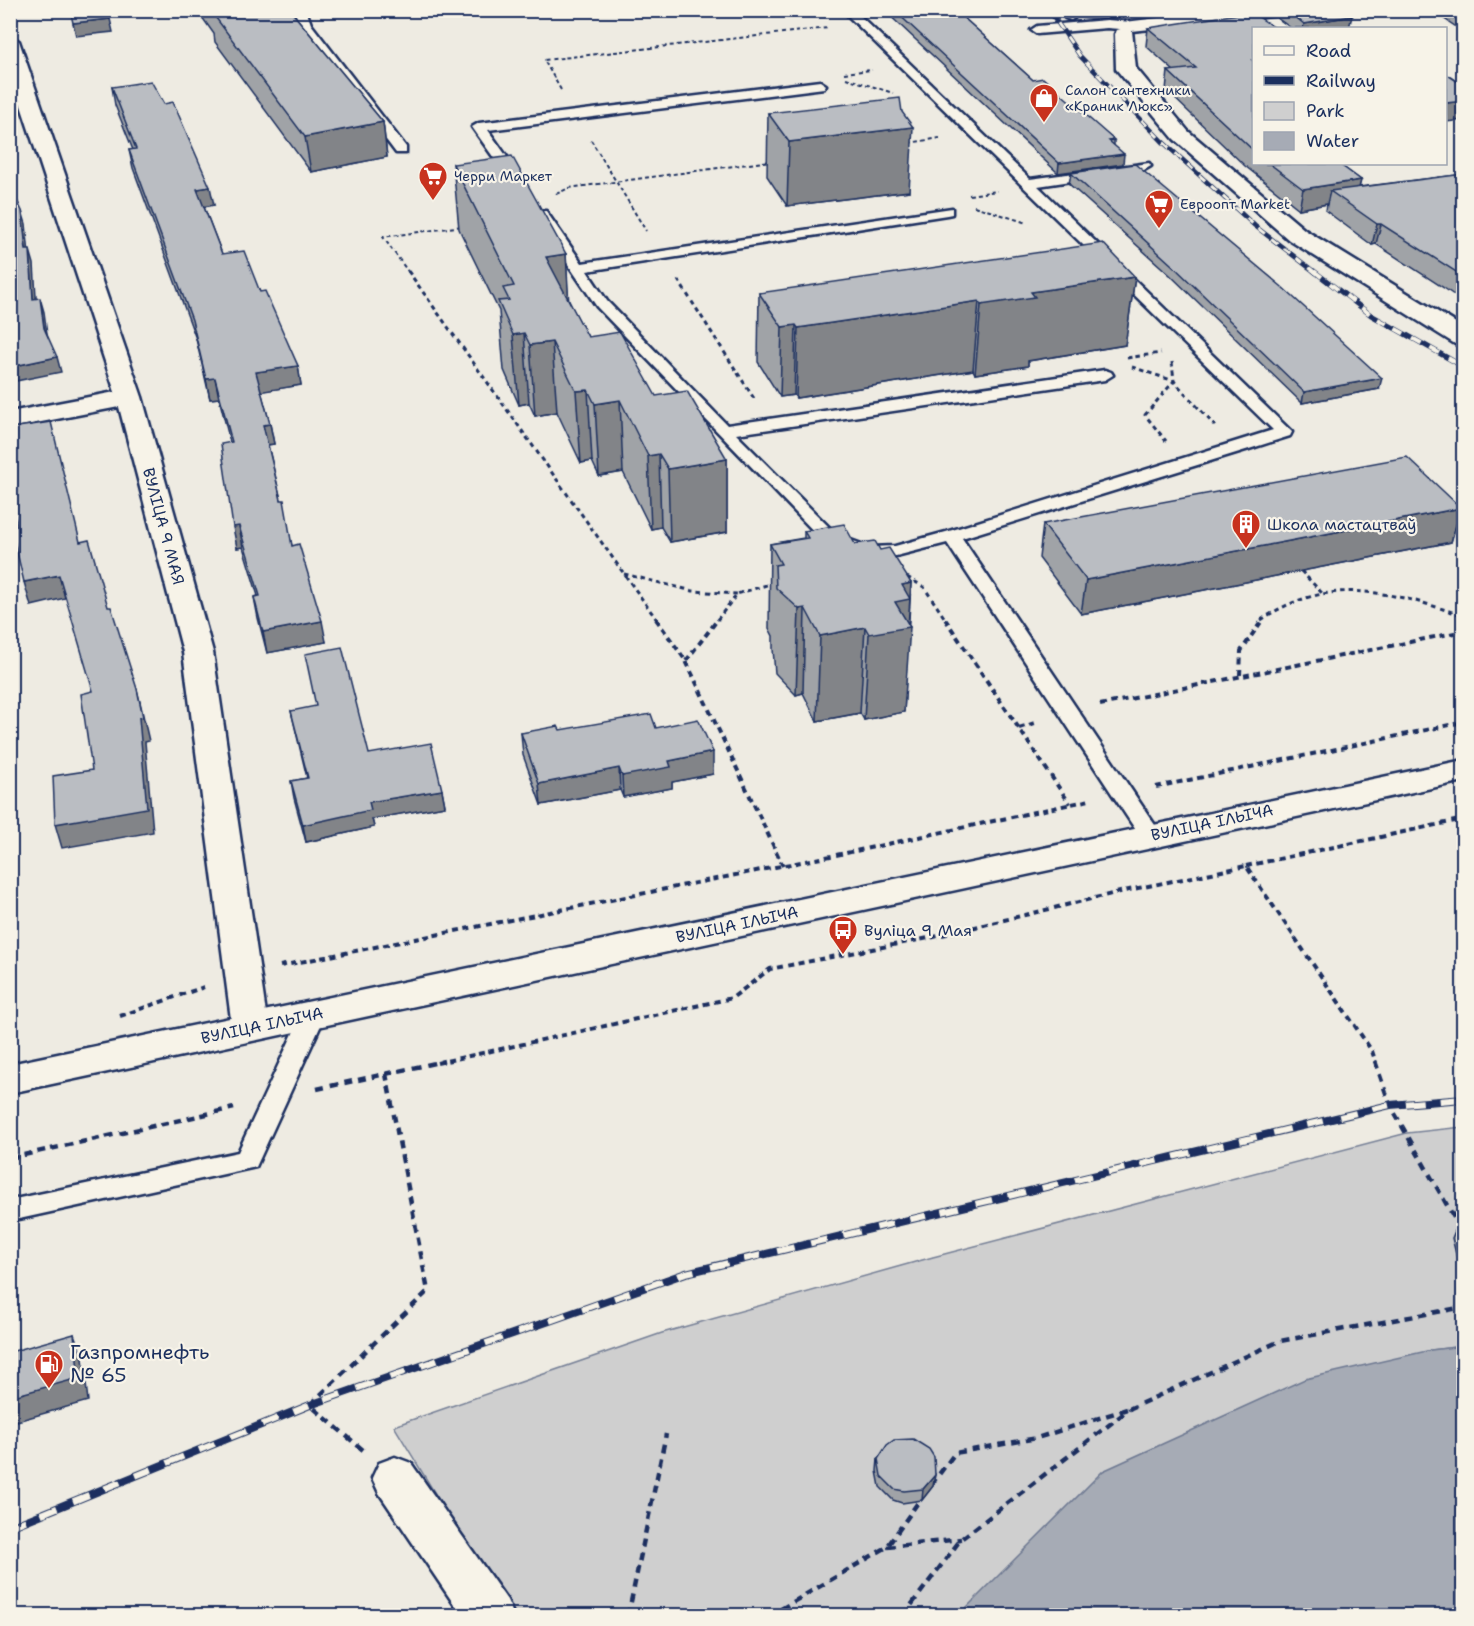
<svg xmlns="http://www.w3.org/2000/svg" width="1474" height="1626" font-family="'Shantell Sans',sans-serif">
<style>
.green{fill:#cfcfcf;stroke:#757f96;stroke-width:1.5}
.water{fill:#a6abb5;stroke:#6e7992;stroke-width:1.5}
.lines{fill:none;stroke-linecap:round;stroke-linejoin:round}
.lane-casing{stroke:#1b2f5e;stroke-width:5}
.street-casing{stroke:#1b2f5e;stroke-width:5}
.primary-casing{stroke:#1b2f5e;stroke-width:5}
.path-far3{stroke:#1b2f5e;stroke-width:2;stroke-dasharray:4 3;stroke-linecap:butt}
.path-far2{stroke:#1b2f5e;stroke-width:3;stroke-dasharray:4.5 4;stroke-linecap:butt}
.path-far1{stroke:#1b2f5e;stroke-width:4;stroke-dasharray:6 4.5;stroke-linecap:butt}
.path{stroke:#1b2f5e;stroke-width:4.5;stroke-dasharray:8 6;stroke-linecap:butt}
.lane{fill:#f7f3e8;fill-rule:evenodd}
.street{fill:#f7f3e8;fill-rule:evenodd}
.primary{fill:#f7f3e8;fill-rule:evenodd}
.rail-far2-casing{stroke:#1b2f5e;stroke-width:4.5}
.rail-far1-casing{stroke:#1b2f5e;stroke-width:5}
.rail-casing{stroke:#1b2f5e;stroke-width:8}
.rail-far2{stroke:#f7f3e8;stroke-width:3;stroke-dasharray:8;stroke-linecap:butt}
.rail-far1{stroke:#f7f3e8;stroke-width:4;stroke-dasharray:10;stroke-linecap:butt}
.rail{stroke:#f7f3e8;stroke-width:6;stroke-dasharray:17;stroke-linecap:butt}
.wall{fill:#a0a3a7;stroke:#1b2f5e;stroke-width:1.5}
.shaded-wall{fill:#828488;stroke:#1b2f5e;stroke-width:1.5}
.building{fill:#babdc2;stroke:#1b2f5e;stroke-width:1.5}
.labels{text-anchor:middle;stroke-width:4.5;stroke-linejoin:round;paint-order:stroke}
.far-poi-label{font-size:14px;fill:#1b2f5e;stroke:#f7f3e8;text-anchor:start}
.poi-label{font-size:16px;fill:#1b2f5e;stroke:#f7f3e8;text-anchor:start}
.street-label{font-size:16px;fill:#1b2f5e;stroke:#f7f3e8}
.near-poi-label{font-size:20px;fill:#1b2f5e;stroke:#f7f3e8;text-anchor:start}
</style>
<rect width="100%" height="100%" fill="#eeebe2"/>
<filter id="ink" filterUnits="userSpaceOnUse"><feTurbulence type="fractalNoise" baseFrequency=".0167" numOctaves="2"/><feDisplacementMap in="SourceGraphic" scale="12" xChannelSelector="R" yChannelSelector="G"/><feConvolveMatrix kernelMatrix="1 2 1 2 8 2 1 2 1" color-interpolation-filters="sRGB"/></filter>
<g filter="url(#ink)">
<!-- green -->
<polygon class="green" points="1463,1127 1463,1346 1431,1350 962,1610 959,1615 509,1615 394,1426 662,1333 933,1257 1407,1133"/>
<!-- water -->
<polygon class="water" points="1463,1346 1463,1615 959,1615 1103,1471 1305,1379 1431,1350"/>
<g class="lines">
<!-- lane casing -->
<g class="lane-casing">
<g id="lane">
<polygon points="294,10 306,10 311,24 406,147 406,153 396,153 301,27"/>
<polygon points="842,10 854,10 1030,179 1149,163 1151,166 1144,170 1038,186 1292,432 1290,436 1249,449 962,538 1159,831 1162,836 1159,841 1151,843 1143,841 947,543 896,556 868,557 825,543 597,307 534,214 536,211 546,211 582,263 952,208 952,214 947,215 587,271 607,301 727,425 1105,370 1111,372 1113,375 1105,380 736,434 837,535 870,547 895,546 946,532 1273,430"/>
<polygon points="1107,20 1132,22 1138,26 1132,30 1107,28 1037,34 1031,30 1037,26"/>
<polygon points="820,81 826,85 824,88 488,130 525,182 518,186 513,185 472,127 479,123"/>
<polygon points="314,1005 322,1008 326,1014 256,1167 10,1221 10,1200 238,1152 302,1014 306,1008"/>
</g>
</g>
<!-- street casing -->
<g class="street-casing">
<g id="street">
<polygon points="1061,10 1079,10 1080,14 1071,20 1065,18"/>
<polygon points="1225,10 1290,10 1281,15 1132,31 1136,68 1188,131 1305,230 1464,328 1464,346 1455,344 1289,240 1174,139 1116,69 1115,34 1117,30 1124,28 1125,22"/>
<polygon points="10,35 19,41 142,397 213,652 268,1027 263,1037 250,1041 237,1037 232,1027 183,652 119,407 10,428 10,412 115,392 10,72"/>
<polygon points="395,1457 411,1463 507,1600 514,1616 462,1616 379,1493 372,1478 379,1463"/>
</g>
</g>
<!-- primary casing -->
<g class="primary-casing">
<polygon id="primary" points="1464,760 1464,781 10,1093 10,1064"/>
</g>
<!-- path-far3 -->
<g class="path-far3">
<polyline points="844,73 872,70"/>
<polyline points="846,78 893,93"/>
<polyline points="561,90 544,60 828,28"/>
<polyline points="591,140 646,231"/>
<polyline points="909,143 940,138"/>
<polyline points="556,194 569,188 771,161"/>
<polyline points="969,195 997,191"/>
<polyline points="974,206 1027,223"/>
<polyline points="409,273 383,237 463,226"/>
</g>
<!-- path-far2 -->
<g class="path-far2">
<polyline points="408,271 657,620"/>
<polyline points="678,280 755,400"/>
<polyline points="1127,358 1161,353"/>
<polyline points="1172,362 1174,381 1215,426"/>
<polyline points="1132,367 1174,381 1145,415 1166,441"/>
<polyline points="1301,571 1322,593"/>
<polyline points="624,574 693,591 737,594"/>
<polyline points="907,577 924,587 946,620"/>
<polyline points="717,620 737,594 773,583"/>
<path d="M1261,620C1328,574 1393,592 1464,616"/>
</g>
<!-- path-far1 -->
<g class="path-far1">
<polyline points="656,619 686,661 783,866"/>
<polyline points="945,619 1070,804"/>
<polyline points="686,661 718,619"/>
<polyline points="1240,675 1241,651 1263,619"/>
<polyline points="1100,705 1464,631"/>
<polyline points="1019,728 1038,722"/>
<polyline points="1156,787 1464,722"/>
<polyline points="1246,866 1464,819"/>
<polyline points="837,939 843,955"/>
<polyline points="280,966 846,853 1090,800"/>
<polyline points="120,1016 204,987"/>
<polyline points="437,1063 732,998 770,969 934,937 1124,891 1246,866 1372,1051 1376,1063"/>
</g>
<!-- path -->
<g class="path">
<polyline points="1375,1061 1390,1105 1464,1235"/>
<polyline points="317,1089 444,1061"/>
<polyline points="10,1158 234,1108"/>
<polyline points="363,1450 310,1405 428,1291 386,1074"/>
<polyline points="931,1485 955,1453 1037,1438 1127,1409"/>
<polyline points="887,1547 961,1539"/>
<polyline points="628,1616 666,1434"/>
<polyline points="769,1616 887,1547 921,1498"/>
<polyline points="903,1616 961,1539 1131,1408 1280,1341 1464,1307"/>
</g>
<!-- lane -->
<use href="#lane" class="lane"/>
<!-- street -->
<use href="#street" class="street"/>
<!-- primary -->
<use href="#primary" class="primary"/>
<!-- rail-far2 casing -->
<g class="rail-far2-casing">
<polyline id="rail-far2" points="1049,10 1080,56 1162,141 1255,226 1316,273"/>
</g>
<!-- rail-far1 casing -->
<g class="rail-far1-casing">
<polyline id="rail-far1" points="1314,271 1371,315 1464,367"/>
</g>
<!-- rail casing -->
<g class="rail-casing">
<polyline id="rail" points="10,1527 310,1405 686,1273 1390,1105 1464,1099"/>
</g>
<!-- rail-far2 -->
<use href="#rail-far2" class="rail-far2"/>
<!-- rail-far1 -->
<use href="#rail-far1" class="rail-far1"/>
<!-- rail -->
<use href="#rail" class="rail"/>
</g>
<!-- wall -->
<g class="wall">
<polygon points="197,10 290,10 383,122 387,157 311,172 215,42 214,34"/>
<polygon points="884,10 955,10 1033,80 1114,140 1114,145 1123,164 1058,173"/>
<polygon points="1279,10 1343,10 1349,28 1291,28 1277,18"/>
<polygon points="1431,10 1464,10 1464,32"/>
<polygon points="1148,28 1254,28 1254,164 1339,164 1361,180 1359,187 1464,174 1464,302 1444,288 1376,244 1372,245 1326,211 1327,204 1299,209 1245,166 1166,90 1168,71 1174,71 1146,46"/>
<polygon points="112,87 214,205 204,207 222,254 260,292 298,366 301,385 261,391 270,424 274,444 268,445 292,546 326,642 267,653 258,618 254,597 258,596 243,547 237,548 230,442 219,398 210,399 196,339 133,168 129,150 133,150 115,105"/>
<polygon points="902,112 909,191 787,206 767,176 768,113"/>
<polygon points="453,164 566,254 568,300 588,337 727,459 727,532 670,542 661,527 651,529 623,472 599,476 592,461 581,463 557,412 535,416 529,403 519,405 504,370 499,311 459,229"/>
<polygon points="1071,173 1379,389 1302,403 1170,275 1069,184"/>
<polygon points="1135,277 1125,345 1028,361 1028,366 975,374 973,370 796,398 794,395 780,397 758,362 759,293"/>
<polygon points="1461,508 1451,542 1081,614 1039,558 1043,524"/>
<polygon points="804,531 880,550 911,583 904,712 864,720 860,713 817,721 803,693 796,695 775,673 773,649 773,636 769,628 770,544 804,538"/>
<polygon points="291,711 369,754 442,790 445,806 372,819 374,827 306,842 294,798 291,781 307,778"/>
<polygon points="656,728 713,774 672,782 672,788 623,797 620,790 541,805 523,755 521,733 560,730"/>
<polygon points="1464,1222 1464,1264 1457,1258 1452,1238 1457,1226"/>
<polygon points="878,1459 933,1486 922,1500 902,1503 893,1500 880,1487 877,1471"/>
</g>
<!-- shaded-wall -->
<g class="shaded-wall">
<polygon points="61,10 71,10 71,14 62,15"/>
<polygon points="343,10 359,10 343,13"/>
<polygon points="1352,16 1349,28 1303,28 1304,24"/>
<polygon points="110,19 113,32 76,36 73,23"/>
<polygon points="1464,101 1464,120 1446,122 1446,103"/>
<polygon points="383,122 387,157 311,172 305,137"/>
<polygon points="913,127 909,191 787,206 789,142"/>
<polygon points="1124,154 1123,164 1058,173 1059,163"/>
<polygon points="1361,180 1356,200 1330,191 1327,204 1299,209 1303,189"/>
<polygon points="210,187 214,205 201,207 197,189"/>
<polygon points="22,211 26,224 30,264 26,250"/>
<polygon points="1377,224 1381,224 1376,244 1372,245"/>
<polygon points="30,250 34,264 37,313 33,299"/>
<polygon points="566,254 570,322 546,257"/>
<polygon points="1135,277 1125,345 1028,361 1028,366 975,374 981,305 1031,292"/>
<polygon points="40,298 44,312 48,342 44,328"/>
<polygon points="979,301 973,370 796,398 798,328"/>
<polygon points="796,325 794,395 780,397 782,327"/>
<polygon points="524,333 529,403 519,405 513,335"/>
<polygon points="552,342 557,412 535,416 530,345"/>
<polygon points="57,357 61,372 11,382 10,367"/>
<polygon points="298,366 301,385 259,392 256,372"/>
<polygon points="215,378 219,398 210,399 206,379"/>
<polygon points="1382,378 1379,389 1302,403 1304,392"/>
<polygon points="588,390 592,461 581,463 576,391"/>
<polygon points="620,400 623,472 599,476 595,404"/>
<polygon points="270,424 274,444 266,445 263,425"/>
<polygon points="659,454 661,527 651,529 648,456"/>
<polygon points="727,459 727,532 670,542 668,469"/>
<polygon points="1461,508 1451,542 1081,614 1086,580"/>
<polygon points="239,526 243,547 237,548 233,527"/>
<polygon points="59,575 65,598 31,606 24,582"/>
<polygon points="911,583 908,627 910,627 904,712 864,720 869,634 895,602 902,585"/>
<polygon points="805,608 803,693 796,695 799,609"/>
<polygon points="322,621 326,642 267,653 263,632"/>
<polygon points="865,627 860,713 817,721 820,636"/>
<polygon points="137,689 149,741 145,742 153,832 62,848 55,824 139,718"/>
<polygon points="713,752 713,774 672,782 672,788 623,797 622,776 669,761"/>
<polygon points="619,768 620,790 541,805 539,784"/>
<polygon points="442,790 445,806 372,819 374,827 306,842 303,825 369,802"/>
<polygon points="74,1334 83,1358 88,1401 10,1423 10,1397"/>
<polygon points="935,1475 933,1486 922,1500 923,1489"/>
</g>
<!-- building -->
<g class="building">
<polygon points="70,10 107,10 110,19 73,23"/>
<polygon points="210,10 290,10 383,122 305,137"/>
<polygon points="894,10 955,10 1033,80 1043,78 1114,140 1109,141 1124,154 1059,163"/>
<polygon points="1287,10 1343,10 1352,16 1304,24"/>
<polygon points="1251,12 1275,28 1254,28 1254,60 1252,60 1254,62 1254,151 1168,71 1196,68 1148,28"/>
<polygon points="1446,74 1464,86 1464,101 1446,103"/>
<polygon points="151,81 164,104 173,102 210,187 197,189 222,254 244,251 260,292 265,291 298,366 256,372 270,424 263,425 281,500 284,500 292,546 299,544 322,621 263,632 254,597 260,596 239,526 233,527 221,444 232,442 215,378 206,379 192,320 129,150 136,149 112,87"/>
<polygon points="900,98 902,112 913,127 789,142 768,113"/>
<polygon points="512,156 566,254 546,257 588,337 620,332 656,396 687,391 727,459 668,469 659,454 648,456 620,400 595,404 588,390 576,391 552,342 530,345 524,333 513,335 498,301 509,300 503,288 514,286 453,164"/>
<polygon points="1135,164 1281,286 1382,378 1304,392 1172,265 1071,173"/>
<polygon points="1270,164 1339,164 1361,180 1303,189"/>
<polygon points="1464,174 1464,277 1381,224 1377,224 1330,191"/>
<polygon points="10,185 22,211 26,250 30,250 33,299 40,298 44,328 57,357 10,367"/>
<polygon points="1103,243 1135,277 1031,292 1035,297 981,305 979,301 798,328 796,325 782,327 759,293"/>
<polygon points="51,422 80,542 89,540 108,607 111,607 137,689 143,717 139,718 147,808 55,824 53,776 92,770 81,694 93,691 59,575 24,582 11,527 17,526 10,492 10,482 15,481 11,428"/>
<polygon points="1407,457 1461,508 1086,580 1043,524"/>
<polygon points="844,524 855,544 875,541 880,550 889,548 911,583 902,585 910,599 895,602 910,627 869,634 865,627 820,636 805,608 799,609 776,588 775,565 781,564 770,544 808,538 804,531"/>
<polygon points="342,647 369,754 431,743 442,790 369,802 371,810 303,825 291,781 308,778 291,711 316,706 305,654"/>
<polygon points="651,714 656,728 698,719 713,752 669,761 671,767 622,776 619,768 539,784 521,733 558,726 560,730"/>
<polygon points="1464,1222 1464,1247 1462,1246 1457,1226"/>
<polygon points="74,1334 79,1378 10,1397 10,1352"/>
<polygon points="913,1439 929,1449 934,1457 935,1475 923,1489 904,1491 894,1489 881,1476 878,1459 887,1445 894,1440"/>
</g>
</g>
<!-- icons -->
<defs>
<g id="shop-pin" transform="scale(1.5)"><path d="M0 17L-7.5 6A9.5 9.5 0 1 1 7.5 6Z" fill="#c8321e" stroke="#f7f3e8"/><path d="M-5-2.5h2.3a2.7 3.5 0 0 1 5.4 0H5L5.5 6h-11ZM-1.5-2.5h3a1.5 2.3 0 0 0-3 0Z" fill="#fff"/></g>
<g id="supermarket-pin" transform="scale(1.5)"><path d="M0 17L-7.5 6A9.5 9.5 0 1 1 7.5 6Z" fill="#c8321e" stroke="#f7f3e8"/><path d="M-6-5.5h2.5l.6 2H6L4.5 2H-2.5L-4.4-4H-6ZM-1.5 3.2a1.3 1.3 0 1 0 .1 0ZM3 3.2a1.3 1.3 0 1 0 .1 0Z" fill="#fff"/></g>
<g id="building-pin" transform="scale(1.5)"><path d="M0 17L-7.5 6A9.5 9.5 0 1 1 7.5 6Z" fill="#c8321e" stroke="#f7f3e8"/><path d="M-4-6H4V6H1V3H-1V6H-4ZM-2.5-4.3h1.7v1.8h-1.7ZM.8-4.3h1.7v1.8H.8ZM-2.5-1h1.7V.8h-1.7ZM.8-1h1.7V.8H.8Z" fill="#fff"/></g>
<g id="bus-pin" transform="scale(1.5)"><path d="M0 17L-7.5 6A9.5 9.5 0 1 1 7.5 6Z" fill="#c8321e" stroke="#f7f3e8"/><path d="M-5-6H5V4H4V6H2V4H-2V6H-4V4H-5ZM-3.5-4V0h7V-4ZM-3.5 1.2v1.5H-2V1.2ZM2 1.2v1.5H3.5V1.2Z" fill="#fff"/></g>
<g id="fuel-pin" transform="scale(1.5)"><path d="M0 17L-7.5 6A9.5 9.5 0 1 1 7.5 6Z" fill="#c8321e" stroke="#f7f3e8"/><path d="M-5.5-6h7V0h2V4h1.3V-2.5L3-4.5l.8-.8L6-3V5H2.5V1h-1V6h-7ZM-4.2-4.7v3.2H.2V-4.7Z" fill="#fff"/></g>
</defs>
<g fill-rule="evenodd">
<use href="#shop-pin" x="1044" y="98"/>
<use href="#supermarket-pin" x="433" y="176"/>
<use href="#supermarket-pin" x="1159" y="204"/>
<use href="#building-pin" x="1246" y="524"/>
<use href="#bus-pin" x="843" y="930"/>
<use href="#fuel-pin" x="49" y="1364"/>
</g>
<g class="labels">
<!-- far-poi labels -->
<g class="far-poi-label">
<text x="1065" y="95">Салон сантехники<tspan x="1065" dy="16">«Краник Люкс»</tspan></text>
<text x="454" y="181">Черри Маркет</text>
<text x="1180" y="209">Евроопт Market</text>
</g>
<!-- poi labels -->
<g class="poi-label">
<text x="1267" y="530">Школа мастацтваў</text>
<text x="864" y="936">Вуліца 9 Мая</text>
</g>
<!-- street labels -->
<g class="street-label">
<text transform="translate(164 526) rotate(75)" y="6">ВУЛІЦА 9 МАЯ</text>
<text transform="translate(1212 822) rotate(-12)" y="6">ВУЛІЦА ІЛЬІЧА</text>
<text transform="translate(737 924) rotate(-12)" y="6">ВУЛІЦА ІЛЬІЧА</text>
<text transform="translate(262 1025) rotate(-12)" y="6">ВУЛІЦА ІЛЬІЧА</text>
</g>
<!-- near-poi labels -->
<g class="near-poi-label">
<text x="70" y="1359">Газпромнефть<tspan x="70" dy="23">№ 65</tspan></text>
</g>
</g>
<!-- margin -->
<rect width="1474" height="1626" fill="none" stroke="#f7f3e8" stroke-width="36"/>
<rect x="18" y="18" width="1438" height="1590" fill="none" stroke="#1b2f5e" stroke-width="2" filter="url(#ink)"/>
<!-- legend -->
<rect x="1252" y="27" width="195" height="138" fill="#f7f3e8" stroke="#9fa5b1" stroke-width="1.5"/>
<rect x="1264" y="46" width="30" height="9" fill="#f7f3e8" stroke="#9fa5b1" stroke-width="1.5"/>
<text x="1306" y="57" font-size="18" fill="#1b2f5e">Road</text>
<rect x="1264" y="76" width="30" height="9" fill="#1b2f5e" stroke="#9fa5b1" stroke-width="1.5"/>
<text x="1306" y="87" font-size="18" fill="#1b2f5e">Railway</text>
<rect x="1264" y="102" width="30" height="18" fill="#cfcfcf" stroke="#9fa5b1" stroke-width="1.5"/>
<text x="1306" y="117" font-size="18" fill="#1b2f5e">Park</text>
<rect x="1264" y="132" width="30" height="18" fill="#a6abb5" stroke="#9fa5b1" stroke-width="1.5"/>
<text x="1306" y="147" font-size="18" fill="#1b2f5e">Water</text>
</svg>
